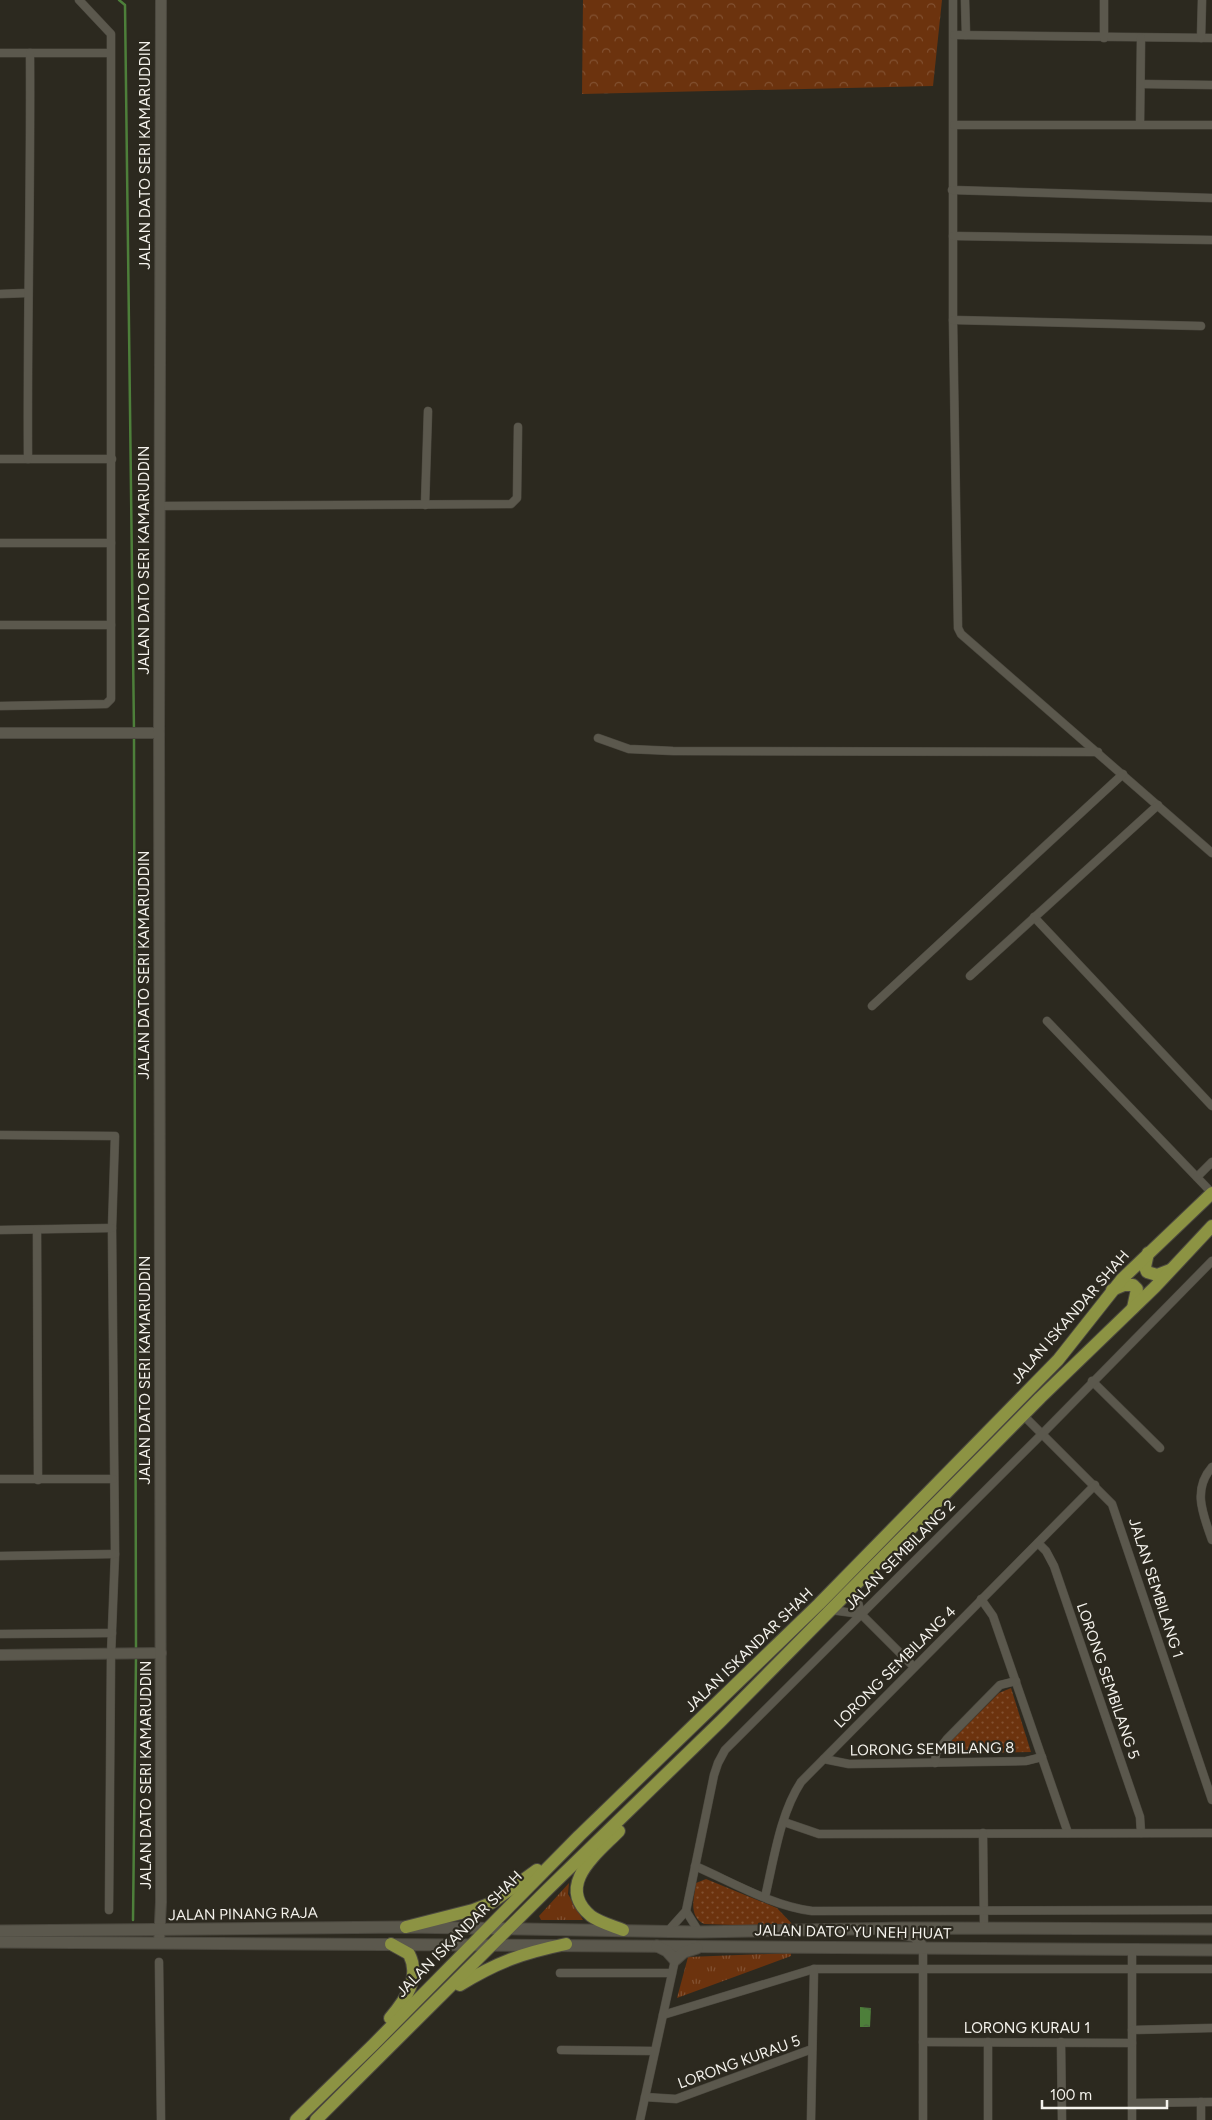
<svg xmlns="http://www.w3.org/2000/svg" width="1212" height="2120" font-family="Figtree,sans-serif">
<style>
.grass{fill:url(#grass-tufts)}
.forest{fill:url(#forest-crowns)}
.park{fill:url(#park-dots)}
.water{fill:url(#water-ripples)}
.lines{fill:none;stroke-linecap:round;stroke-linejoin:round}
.stream{stroke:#4d7f3a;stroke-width:2.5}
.minor-casing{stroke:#4b483f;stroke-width:9}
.tertiary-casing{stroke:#4b483f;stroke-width:12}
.secondary-casing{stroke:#4b483f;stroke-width:13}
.primary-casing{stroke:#4b483f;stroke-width:14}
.minor{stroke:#5b584d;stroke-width:8}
.tertiary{stroke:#5b584d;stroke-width:10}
.secondary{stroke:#5b584d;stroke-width:11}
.primary{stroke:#8c9343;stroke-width:12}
.labels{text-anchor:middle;stroke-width:4.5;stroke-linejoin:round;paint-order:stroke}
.street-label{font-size:15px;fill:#f4f2ec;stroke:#2c291f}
</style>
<defs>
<pattern id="grass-tufts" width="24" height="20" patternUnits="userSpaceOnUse" patternTransform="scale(1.25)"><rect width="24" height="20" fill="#6c330e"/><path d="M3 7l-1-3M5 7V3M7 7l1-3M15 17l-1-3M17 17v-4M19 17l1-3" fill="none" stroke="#825131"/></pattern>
<pattern id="forest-crowns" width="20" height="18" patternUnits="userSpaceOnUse" patternTransform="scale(1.25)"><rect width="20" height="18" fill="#6c330e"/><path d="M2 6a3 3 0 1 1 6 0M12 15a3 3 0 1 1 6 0" fill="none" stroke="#825131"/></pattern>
<pattern id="park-dots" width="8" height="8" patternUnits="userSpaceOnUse" patternTransform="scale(1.25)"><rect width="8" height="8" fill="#6c330e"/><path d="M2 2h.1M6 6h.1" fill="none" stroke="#825131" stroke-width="1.8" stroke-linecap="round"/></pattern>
<pattern id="water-ripples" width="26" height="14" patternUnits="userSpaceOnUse" patternTransform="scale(1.25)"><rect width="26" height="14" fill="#4d7f3a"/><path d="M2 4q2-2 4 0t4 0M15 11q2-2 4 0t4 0" fill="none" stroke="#4b6440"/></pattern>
</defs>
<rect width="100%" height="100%" fill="#2c291f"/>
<!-- grass -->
<g class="grass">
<polygon points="569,1883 568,1894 583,1920 541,1920 539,1916"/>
<polygon points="791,1953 791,1956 677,1998 688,1957"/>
</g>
<!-- forest -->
<polygon class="forest" points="583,0 942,0 933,86 582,94"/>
<!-- park -->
<g class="park">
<polygon points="1011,1688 1031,1752 949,1753 949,1743 999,1693"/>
<path d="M706,1879L777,1908L795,1927L704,1924C688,1915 694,1899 696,1883Z"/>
</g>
<!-- water -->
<polygon class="water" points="860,2007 871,2008 870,2027 860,2027"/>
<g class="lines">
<!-- stream -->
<g class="stream">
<polyline points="119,0 125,5 134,731"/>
<polyline points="134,737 136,1651"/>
<polyline points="133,1920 136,1657"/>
</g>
<!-- minor casing -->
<g class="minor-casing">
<g id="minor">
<polyline points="953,0 953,320 958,628 961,634 1212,853"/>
<polyline points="965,0 966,35"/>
<polyline points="954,35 1212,38"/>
<polyline points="1104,38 1104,0"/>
<polyline points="1201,38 1202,0"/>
<polyline points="0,53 110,53"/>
<polyline points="1141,84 1212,85"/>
<polyline points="1140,124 1141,38"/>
<polyline points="954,125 1212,125"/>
<polyline points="952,190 1212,198"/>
<polyline points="953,236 1212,240"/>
<polyline points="0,294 27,293"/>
<polyline points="953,320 1201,326"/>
<polyline points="0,459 112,459"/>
<path d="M28,459C27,324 31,188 30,53"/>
<polyline points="425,505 428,411"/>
<polyline points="159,506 511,504 517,498 518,427"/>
<polyline points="0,543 111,543"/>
<polyline points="0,625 111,625"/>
<polyline points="0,706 106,704 111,699 111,34 79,0"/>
<polyline points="598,738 629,749 673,751 1098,752"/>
<polyline points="1034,917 1212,1106"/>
<polyline points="970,976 1158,805"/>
<polyline points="872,1006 1123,774"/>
<polyline points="1047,1021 1212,1193"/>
<polyline points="0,1135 115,1136 112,1228 115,1554 111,1655 109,1910"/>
<polyline points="1197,1177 1212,1162"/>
<polyline points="0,1230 112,1228"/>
<polyline points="37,1230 38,1480"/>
<polyline points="1092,1381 1160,1448"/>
<polyline points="1023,1415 1112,1504 1212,1800"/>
<path d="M1212,1467C1192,1490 1203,1514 1212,1540"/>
<polyline points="0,1479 113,1479"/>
<polyline points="1038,1543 1046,1551 1054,1566 1140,1817 1141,1833"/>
<polyline points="0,1556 115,1554"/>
<polyline points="854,1587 861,1614 914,1667"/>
<polyline points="981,1599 993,1616 1068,1833"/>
<polyline points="831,1610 861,1614"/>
<polyline points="0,1634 112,1633"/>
<polyline points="824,1759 849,1764 1026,1761 1042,1757"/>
<polyline points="935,1763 936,1753 947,1739 1000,1685 1016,1681"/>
<polyline points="784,1822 819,1834 1212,1833"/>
<polyline points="983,1833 984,1928"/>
<path d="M695,1866C732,1882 772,1906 812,1911L1212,1910"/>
<path d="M765,1897C774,1859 780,1814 801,1782L1095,1485"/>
<polyline points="686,1911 699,1932"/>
<polyline points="668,1931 686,1911 714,1775 718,1763 725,1750 1042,1434 1212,1261"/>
<polyline points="1132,1950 1132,2120"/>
<polyline points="159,1962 161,2120"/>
<polyline points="560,1973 672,1973"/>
<polyline points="663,2015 814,1969 1212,1969"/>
<polyline points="1132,2030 1212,2028"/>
<polyline points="923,2042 1132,2043"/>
<polyline points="988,2042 988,2120"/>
<polyline points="1061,2042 1062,2120"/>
<polyline points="561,2050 655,2051"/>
<polyline points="645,2097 676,2099 812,2049"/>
<polyline points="1132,2103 1212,2102"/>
<polyline points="640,2120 675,1960"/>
<polyline points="811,2120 814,1969"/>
<polyline points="923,2120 923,1948"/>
<polyline points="1201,2120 1201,2102"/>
</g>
</g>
<!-- tertiary casing -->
<g class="tertiary-casing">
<g id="tertiary">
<polyline points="0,733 159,733"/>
<polyline points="0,1655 161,1653"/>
<polyline points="159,1943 161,1902 159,733 161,0"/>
</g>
</g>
<!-- secondary casing -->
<g class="secondary-casing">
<g id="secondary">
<polyline points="0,1931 406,1927 699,1932 903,1928 1212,1929"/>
<polyline points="900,1933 915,1936 923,1948"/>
<polyline points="0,1942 1212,1950"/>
<polyline points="657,1946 667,1951 675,1960 684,1952 697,1948"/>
</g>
</g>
<!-- primary casing -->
<g class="primary-casing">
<g id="primary">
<polyline points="1148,1253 1145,1267 1147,1272 1157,1275 1170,1270"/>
<polyline points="1112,1290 1124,1285 1133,1285 1137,1289 1133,1308"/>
<path d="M619,1831C598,1853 554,1885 591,1916C599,1922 613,1926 623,1930"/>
<polyline points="406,1927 473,1910 491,1903 537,1870"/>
<path d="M460,1985C497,1962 523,1953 566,1944"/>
<path d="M390,2018C406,1999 421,1978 409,1954L391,1944"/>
<polyline points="296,2120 373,2045 579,1836 819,1604 1058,1360 1122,1279 1212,1193"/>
<polyline points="316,2120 548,1889 721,1721 1040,1398 1155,1287 1212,1226"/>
</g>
</g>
<!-- minor -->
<use href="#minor" class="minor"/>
<!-- tertiary -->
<use href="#tertiary" class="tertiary"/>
<!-- secondary -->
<use href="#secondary" class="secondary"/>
<!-- primary -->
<use href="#primary" class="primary"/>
</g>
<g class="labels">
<!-- street labels -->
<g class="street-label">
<text transform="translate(145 155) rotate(-90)" y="5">JALAN DATO SERI KAMARUDDIN</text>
<text transform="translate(144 560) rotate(-90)" y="5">JALAN DATO SERI KAMARUDDIN</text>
<text transform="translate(144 965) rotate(-90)" y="5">JALAN DATO SERI KAMARUDDIN</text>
<text transform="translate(1070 1317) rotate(-49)" y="5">JALAN ISKANDAR SHAH</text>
<text transform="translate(145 1370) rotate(-90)" y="5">JALAN DATO SERI KAMARUDDIN</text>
<text transform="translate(900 1555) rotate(-45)" y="5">JALAN SEMBILANG 2</text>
<text transform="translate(1156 1588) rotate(72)" y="5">JALAN SEMBILANG 1</text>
<text transform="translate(749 1650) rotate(-44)" y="5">JALAN ISKANDAR SHAH</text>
<text transform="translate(895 1667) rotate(-45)" y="5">LORONG SEMBILANG 4</text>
<text transform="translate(1108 1681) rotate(71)" y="5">LORONG SEMBILANG 5</text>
<text transform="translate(932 1749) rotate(-1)" y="5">LORONG SEMBILANG 8</text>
<text transform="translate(146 1775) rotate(-90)" y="5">JALAN DATO SERI KAMARUDDIN</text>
<text transform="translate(243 1914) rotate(-1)" y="5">JALAN PINANG RAJA</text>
<text transform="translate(853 1932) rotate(1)" y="5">JALAN DATO' YU NEH HUAT</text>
<text transform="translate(459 1934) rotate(-45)" y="5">JALAN ISKANDAR SHAH</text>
<text x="1027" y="2033">LORONG KURAU 1</text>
<text transform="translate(739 2062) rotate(-20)" y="5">LORONG KURAU 5</text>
</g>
</g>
<!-- scale -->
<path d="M1042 2100v8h125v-8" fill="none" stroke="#f4f2ec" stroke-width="2.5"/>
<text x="1050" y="2100" font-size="15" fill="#f4f2ec" stroke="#2c291f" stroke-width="4" paint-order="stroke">100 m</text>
</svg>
